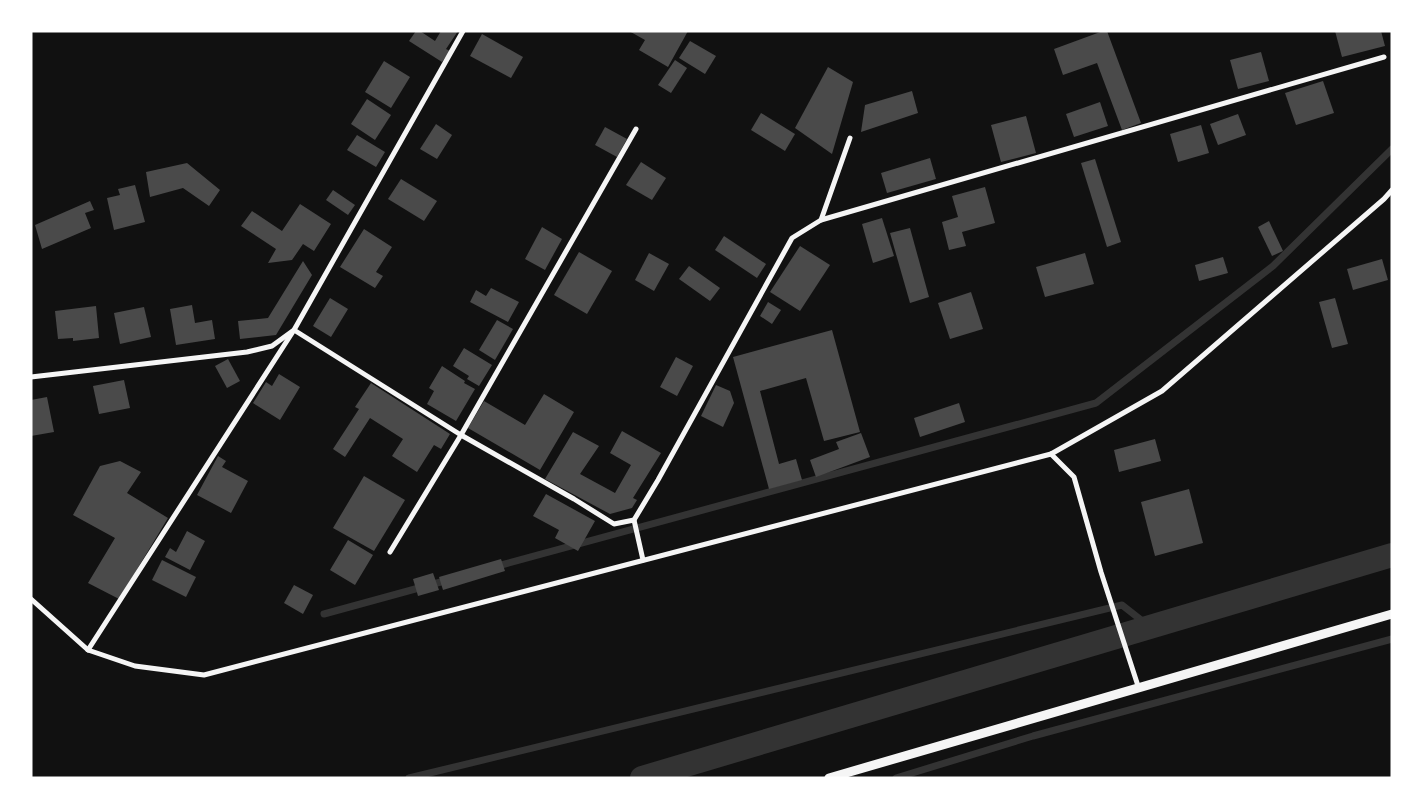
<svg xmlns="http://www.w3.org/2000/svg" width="1423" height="809" font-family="'Public Sans',sans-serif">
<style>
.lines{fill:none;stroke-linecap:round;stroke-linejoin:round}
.stream{stroke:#333;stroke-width:7}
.canal{stroke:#333;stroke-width:24}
.building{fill:#4a4a4a}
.minor{stroke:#f5f5f5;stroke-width:5}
.tertiary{stroke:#f5f5f5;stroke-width:9}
</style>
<rect width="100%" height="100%" fill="#111"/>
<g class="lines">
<!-- stream -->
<g class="stream">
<polyline points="494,567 1096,403 1273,266 1392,149"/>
<polyline points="324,614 448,580"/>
<polyline points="409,778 1122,605 1150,627"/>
<polyline points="896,778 1033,736 1392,639"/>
</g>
<!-- canal -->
<polyline class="canal" points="642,778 1392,555"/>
</g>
<!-- building -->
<g class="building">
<polygon points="416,31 420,31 435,41 441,31 458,31 446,49 450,51 442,62 409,41"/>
<polygon points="629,31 688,31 668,67 639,50 645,40"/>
<polygon points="1103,31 1107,31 1141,123 1122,130 1097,63 1063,75 1054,49"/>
<polygon points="1335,31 1381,31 1385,46 1342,57"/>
<polygon points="482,34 523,57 511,78 470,56"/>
<polygon points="690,41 716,56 705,74 679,58"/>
<polygon points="1261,52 1269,81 1238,89 1230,60"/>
<polygon points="675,60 687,68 671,93 658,85"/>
<polygon points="384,61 410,77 391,108 365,92"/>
<polygon points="828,67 853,82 832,154 795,128"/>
<polygon points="1323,81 1334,113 1296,125 1285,93"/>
<polygon points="912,91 918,113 861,132 865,105"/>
<polygon points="367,99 391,115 375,140 351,124"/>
<polygon points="1100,102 1108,126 1074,137 1066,114"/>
<polygon points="761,113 795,134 785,151 751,130"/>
<polygon points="1238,114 1246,135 1218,145 1210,124"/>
<polygon points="1026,116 1036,153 1001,162 991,125"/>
<polygon points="436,124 452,135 437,159 420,149"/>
<polygon points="1201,125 1209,153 1178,162 1170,134"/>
<polygon points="605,127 627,139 617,157 595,145"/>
<polygon points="357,135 385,152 376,167 347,150"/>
<polygon points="930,158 936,179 887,193 881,173"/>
<polygon points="1095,159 1121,242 1107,247 1081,163"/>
<polygon points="641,162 666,178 652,200 626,185"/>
<polygon points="187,163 220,190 209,206 183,188 150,197 146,172"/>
<polygon points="401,179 437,201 424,221 388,199"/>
<polygon points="135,185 145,222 114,230 107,198 120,195 118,189"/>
<polygon points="985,187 995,223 962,232 966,246 949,250 942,222 958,217 952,196"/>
<polygon points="333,190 355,205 348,215 326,200"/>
<polygon points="90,201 94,210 85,213 91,228 42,249 35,225"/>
<polygon points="300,204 331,224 314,251 303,244 292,260 268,263 276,249 241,226 252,211 282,231"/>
<polygon points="882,218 894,256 873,263 862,224"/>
<polygon points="1269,221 1283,251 1272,256 1258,227"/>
<polygon points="542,227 562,239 545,270 525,259"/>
<polygon points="910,228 929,297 910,303 890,233"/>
<polygon points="364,229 392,247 376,272 383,276 375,288 340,267"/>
<polygon points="724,236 766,264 757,278 715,250"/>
<polygon points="800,246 830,265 800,311 770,292"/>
<polygon points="579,252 612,271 587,314 554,295"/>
<polygon points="649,253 669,264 654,291 635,280"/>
<polygon points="1085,253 1094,284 1045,297 1036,267"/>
<polygon points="1223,257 1228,273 1199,281 1195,265"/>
<polygon points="1382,259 1388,280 1353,290 1347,269"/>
<polygon points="303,261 312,275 276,335 240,339 238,321 268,318"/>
<polygon points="689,266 720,288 710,301 679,279"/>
<polygon points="491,288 519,302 508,322 470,302 476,290 486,296"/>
<polygon points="971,292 983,329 950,339 938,303"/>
<polygon points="330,298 348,309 331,337 313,326"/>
<polygon points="1335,298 1348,344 1332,348 1319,302"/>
<polygon points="768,302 781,310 772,324 760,316"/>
<polygon points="192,305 195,323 212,320 215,339 176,345 170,309"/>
<polygon points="96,306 99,338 73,341 73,338 58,339 55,311"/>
<polygon points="144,307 151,337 120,344 114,313"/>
<polygon points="497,320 513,329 495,360 479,350"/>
<polygon points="832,330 860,432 824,441 806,378 760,391 779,464 796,459 802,480 769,489 733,357"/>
<polygon points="464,348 492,365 479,386 467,379 469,376 453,366"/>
<polygon points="676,357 693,366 677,396 660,387"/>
<polygon points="228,359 240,381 227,388 215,366"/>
<polygon points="442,366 465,381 464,383 475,389 456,421 427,404 434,391 429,388"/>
<polygon points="279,374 300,387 280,420 253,403 266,382 272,386"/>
<polygon points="124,380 130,408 99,414 93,386"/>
<polygon points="371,383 450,434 441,449 434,445 417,472 392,456 403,439 370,418 345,457 333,449 359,409 355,407"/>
<polygon points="716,385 730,391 734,403 723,427 701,416"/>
<polygon points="544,394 574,412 540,470 468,428 484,401 525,425"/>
<polygon points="47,397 54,432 31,436 31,400"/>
<polygon points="959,403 965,422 920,437 914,418"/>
<polygon points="622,431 661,453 633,498 637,500 632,508 610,514 545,479 573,432 599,446 580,474 615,493 631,465 610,453"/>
<polygon points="861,433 870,457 816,477 810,460 839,449 836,442"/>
<polygon points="1155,439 1161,461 1119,472 1114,450"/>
<polygon points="218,456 226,461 222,467 248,481 231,513 197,495"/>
<polygon points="120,461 141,472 127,493 168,518 119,599 88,583 115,538 73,515 100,466"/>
<polygon points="364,476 405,500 374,551 333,528"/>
<polygon points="1189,489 1203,543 1155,556 1141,502"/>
<polygon points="546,494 595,521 578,551 555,538 559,530 533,516"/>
<polygon points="187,531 205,541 190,570 165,557 170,548 176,552"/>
<polygon points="348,540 373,555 355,585 330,570"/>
<polygon points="501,559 505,571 443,590 439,577"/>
<polygon points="162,560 196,577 186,597 152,580"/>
<polygon points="433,573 439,590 418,596 413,579"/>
<polygon points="294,585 313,595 303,614 284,603"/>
</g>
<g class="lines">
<!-- minor -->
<g class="minor">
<polyline points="821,220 850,138"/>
<polyline points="31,377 247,352 272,346 294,330 461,435 574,499 614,524 634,520 658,480 792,238 821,220 1384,57"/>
<polyline points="1051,454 1074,477 1101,572 1139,689"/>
<polyline points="634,520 643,560"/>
<polyline points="390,552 461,435 636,129"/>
<polyline points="31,599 88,650 135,666 204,675 1051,454 1162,391 1384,199 1392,190"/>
<polyline points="88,650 294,330 463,31"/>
</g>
<!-- tertiary -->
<polyline class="tertiary" points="829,778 1392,614"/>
</g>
<!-- border -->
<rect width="1423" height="809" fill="none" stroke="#ffffff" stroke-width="65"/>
</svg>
